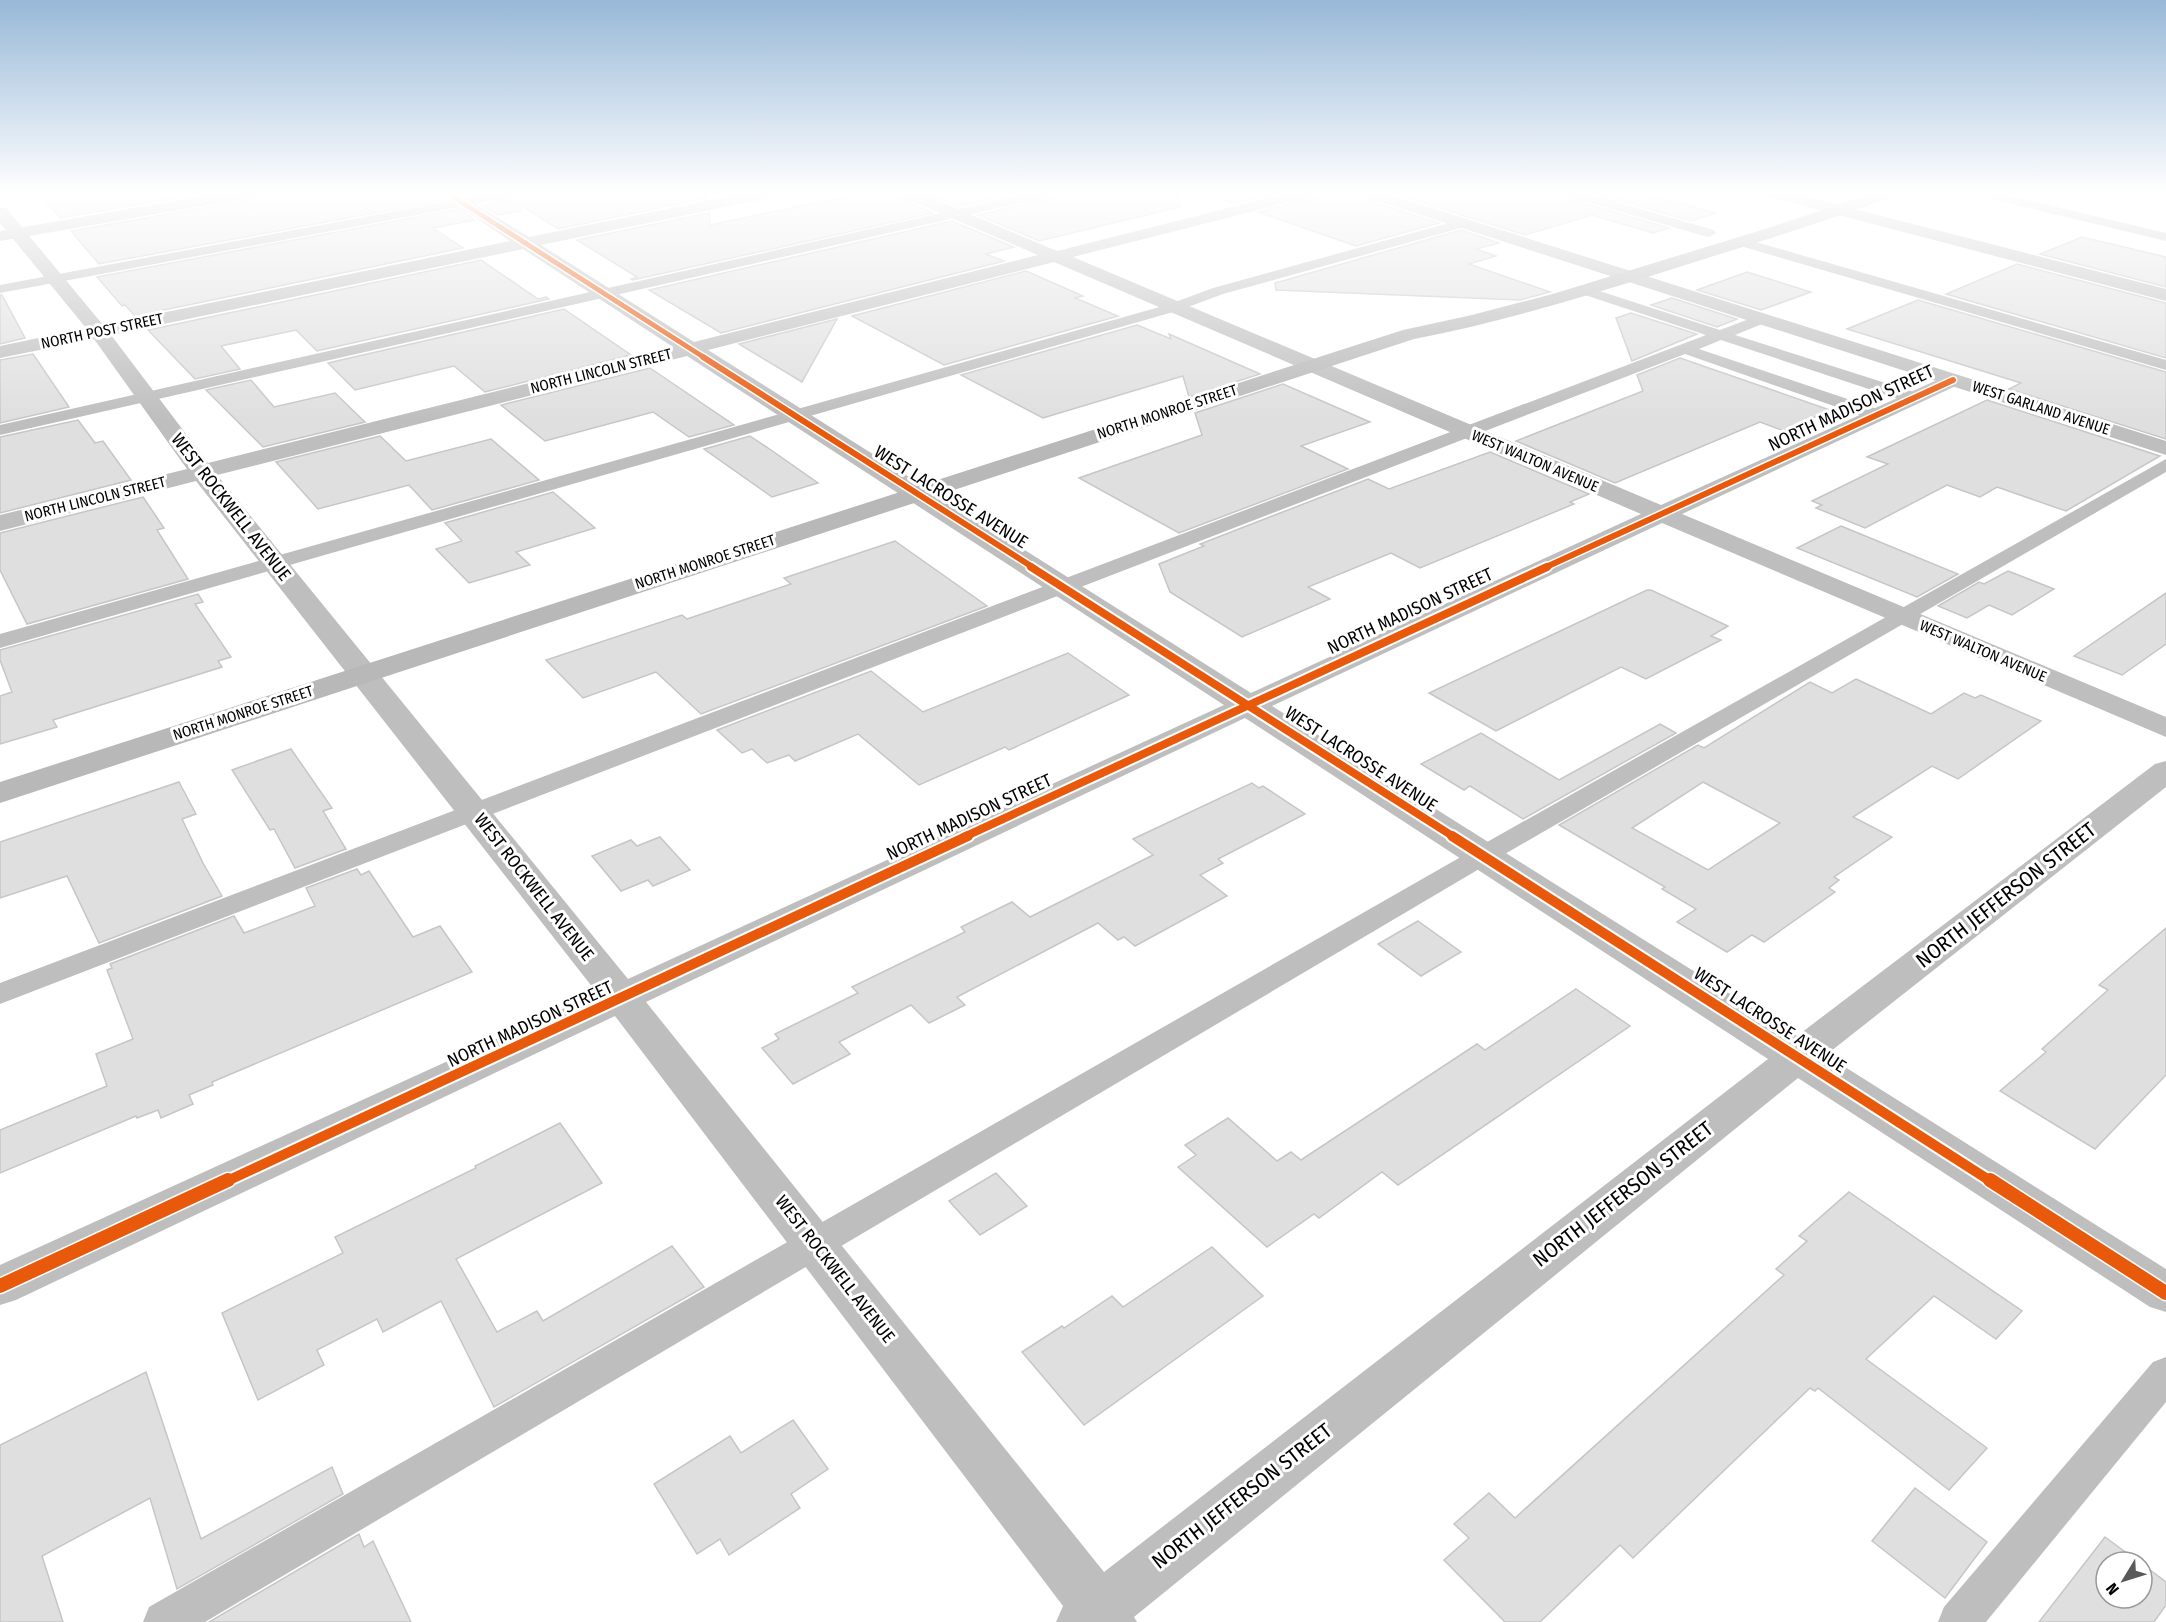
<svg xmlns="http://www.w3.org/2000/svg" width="2166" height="1622" font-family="'Fira Sans Condensed',sans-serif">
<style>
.building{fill:#dfdfdf;stroke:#c6c6c6;stroke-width:1.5;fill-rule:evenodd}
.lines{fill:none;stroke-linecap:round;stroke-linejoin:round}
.service{fill:#bebebe;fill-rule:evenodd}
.minor{fill:#bebebe;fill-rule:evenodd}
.tertiary{fill:#bebebe;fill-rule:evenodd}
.secondary{fill:#b8b8b8;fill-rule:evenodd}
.cycleway-far4-casing{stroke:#fff;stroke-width:8}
.cycleway-far3-casing{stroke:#fff;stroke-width:9}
.cycleway-far2-casing{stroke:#fff;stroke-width:12}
.cycleway-far1-casing{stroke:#fff;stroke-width:14}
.cycleway-casing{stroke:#fff;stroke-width:17}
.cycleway-far4{stroke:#e8590c;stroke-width:5}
.cycleway-far3{stroke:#e8590c;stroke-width:6}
.cycleway-far2{stroke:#e8590c;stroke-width:8}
.cycleway-far1{stroke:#e8590c;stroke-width:10}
.cycleway{stroke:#e8590c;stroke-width:14}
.labels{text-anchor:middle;stroke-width:6;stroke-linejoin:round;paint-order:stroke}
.far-street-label{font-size:15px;fill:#000;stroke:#fff}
.street-label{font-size:18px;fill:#000;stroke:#fff}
.near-street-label{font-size:21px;fill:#000;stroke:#fff}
</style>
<rect width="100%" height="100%" fill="#fff"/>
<!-- building -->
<g class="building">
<polygon points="39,193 208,193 60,218"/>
<polygon points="259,193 437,193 445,200 99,264 71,231 249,200"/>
<polygon points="520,193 707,193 708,198 558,229 520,205 521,211 498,215 482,205 512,199"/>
<polygon points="862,193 896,193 899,198 933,213 633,280 631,279 637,277 577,240 709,213 710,225"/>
<polygon points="926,193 993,193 1003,197 958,207"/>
<polygon points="1059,193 1178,193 1180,207 1039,241 978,215 1047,199"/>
<polygon points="1220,193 1279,193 1235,204 1219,199"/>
<polygon points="1317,193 1358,193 1361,198 1439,223 1356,246 1258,212 1314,198"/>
<polygon points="1392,193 1563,193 1566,198 1669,228 1653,233 1592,215 1525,235"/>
<polygon points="1593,193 1643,193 1716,213 1691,221"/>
<polygon points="459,209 475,220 433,228 463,248 135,316 125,305 122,306 97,277"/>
<polygon points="952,221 1014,247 986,254 1004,261 721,333 649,290"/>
<polygon points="1461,230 1499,243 1476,249 1496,256 1469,264 1550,292 1520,300 1276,290 1275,283"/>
<polygon points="2082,237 2166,257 2166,287 2040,254"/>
<polygon points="481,260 538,299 546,297 549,299 317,351 296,330 221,346 240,369 195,379 148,330"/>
<polygon points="2017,264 2166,303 2166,358 1946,294"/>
<polygon points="1026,271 1083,296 1075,298 1118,316 944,365 852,316"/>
<polygon points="1747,272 1811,292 1761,310 1697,290"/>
<polygon points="0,295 2,295 25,338 0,344"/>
<polygon points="1672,298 1737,319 1717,327 1651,305"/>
<polygon points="1918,300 2166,372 2166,439 2009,389 2021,383 1847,329"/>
<polygon points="564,309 631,355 485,392 454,366 355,390 328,363"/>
<polygon points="1631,313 1697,334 1632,361 1616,318"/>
<polygon points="837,319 802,382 739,344"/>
<polygon points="1137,325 1171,339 1169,334 1260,374 1189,397 1183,376 1043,418 961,375"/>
<polygon points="33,354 69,407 0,423 0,360"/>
<polygon points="1680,358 1830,410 1784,431 1760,422 1615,483 1516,441 1643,391 1637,375"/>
<polygon points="650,368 734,425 689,437 653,412 545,441 501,405"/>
<polygon points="251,380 274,407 335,393 365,422 263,447 206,390"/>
<polygon points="1283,384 1370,422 1301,446 1348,469 1179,533 1079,478 1202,435 1195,413"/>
<polygon points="1987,400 2160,456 2066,511 1997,487 1980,497 1947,485 1865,528 1816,508 1822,505 1812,501 1888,464 1867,457"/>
<polygon points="78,420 95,443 103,441 131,480 0,513 0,437"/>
<polygon points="380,436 406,461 491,439 539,480 432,510 409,485 318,509 276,462"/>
<polygon points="750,436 771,450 818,483 772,497 704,449"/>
<polygon points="1490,452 1589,494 1570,502 1574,504 1420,568 1391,553 1308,587 1330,599 1242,637 1170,592 1159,564 1204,546 1200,544 1368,479 1389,489"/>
<polygon points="553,492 595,528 516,552 530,565 469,583 436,549 462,541 445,523"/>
<polygon points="143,497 164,528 157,530 188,579 27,624 0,570 0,533"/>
<polygon points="1841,526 1958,574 1917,597 1797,548"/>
<polygon points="895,541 987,606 701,714 656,672 583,698 546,660 682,615 687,619 791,584 784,578"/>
<polygon points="2008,571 2054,589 2012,615 1989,605 1967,618 1938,606 1979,582 1984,584"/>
<polygon points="1647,590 1651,590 1728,626 1711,636 1721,640 1646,679 1621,667 1496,731 1429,693"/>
<polygon points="2166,593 2166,644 2122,675 2074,656"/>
<polygon points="198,594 203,602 195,604 231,657 218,661 222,667 53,720 57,727 0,744 0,696 12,692 0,660 0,650"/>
<polygon points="1068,653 1129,695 1009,750 1005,747 919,785 858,734 795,761 789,755 767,763 752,749 742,753 717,730 871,671 923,712"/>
<path d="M1856,679L1931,714L1964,693L1975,698L1981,695L2041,721L1958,779L1932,766L1853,817L1892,837L1834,877L1839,880L1829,888L1835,892L1764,942L1752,935L1727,952L1677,922L1696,909L1662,889L1665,887L1559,825L1698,745L1704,748L1810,682L1832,693ZM1703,782L1780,823L1708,870L1632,828Z"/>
<polygon points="1660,724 1676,733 1523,819 1470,786 1464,790 1421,764 1481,733 1559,780"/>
<polygon points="291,749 332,808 323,811 346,849 295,868 274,829 270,830 232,770"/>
<polygon points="179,782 196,814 182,819 203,863 222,896 99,943 67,876 0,898 0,842"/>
<polygon points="1252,783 1259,788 1263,786 1305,814 1218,859 1223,863 1200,875 1227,896 1135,946 1124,937 1118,940 1098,923 957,997 965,1005 929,1023 911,1005 839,1042 850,1054 793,1084 762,1048 779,1039 775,1034 858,993 852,987 965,932 961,927 1012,902 1030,917 1153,855 1133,839"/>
<polygon points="660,837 690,870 653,886 648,880 621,891 592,856 631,840 637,846"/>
<polygon points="357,869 361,875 369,871 413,937 440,926 472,972 212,1082 213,1085 189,1095 193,1104 161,1118 158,1110 137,1118 136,1116 0,1173 0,1130 107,1086 96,1054 133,1039 107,970 112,968 110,964 234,916 244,933 315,906 306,888"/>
<polygon points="1418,921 1461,952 1421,976 1378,944"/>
<polygon points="2166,928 2166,1075 2095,1149 2000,1091 2046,1052 2042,1049 2108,990 2099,985"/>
<polygon points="1576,989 1630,1026 1398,1185 1382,1172 1319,1218 1314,1214 1267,1247 1178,1167 1196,1155 1185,1145 1228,1118 1277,1161 1291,1152 1301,1160 1477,1044 1485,1050"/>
<polygon points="560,1123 602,1183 456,1259 497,1332 537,1311 543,1321 672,1246 704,1287 494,1407 441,1301 383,1332 377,1319 317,1350 324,1365 258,1400 222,1313 343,1253 335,1237 476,1168 475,1166"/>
<polygon points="996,1173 1027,1206 980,1235 949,1201"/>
<polygon points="1849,1192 2022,1311 1996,1339 1934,1296 1866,1359 1987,1448 1949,1490 1818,1388 1815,1391 1810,1388 1633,1558 1620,1545 1540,1622 1505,1622 1444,1560 1469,1538 1454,1524 1489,1493 1515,1518 1784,1275 1776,1269 1807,1241 1799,1236"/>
<polygon points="1212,1247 1263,1296 1084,1425 1022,1352 1062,1326 1064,1328 1112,1296 1123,1307"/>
<polygon points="146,1372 201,1539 332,1467 343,1494 177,1589 150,1498 42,1556 63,1622 0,1622 0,1445"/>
<polygon points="793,1420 828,1469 791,1494 800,1508 729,1555 720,1539 697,1554 654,1484 730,1436 741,1453"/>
<polygon points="1915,1488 1987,1542 1945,1598 1872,1541"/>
<polygon points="359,1534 364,1547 373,1541 411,1622 209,1622"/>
<polygon points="2105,1537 2139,1562 2106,1562 2106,1598 2142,1598 2142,1564 2166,1582 2166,1605 2154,1622 2039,1622"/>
</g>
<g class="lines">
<!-- service -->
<g class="service">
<polygon points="492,193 518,193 512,197 0,293 0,285"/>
<polygon points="1030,193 1053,193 1047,197 0,435 0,425"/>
<polygon points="1565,193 1585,193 1714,230 1716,233 1709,237 1704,236 1567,196"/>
<polygon points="1976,193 1998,193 2166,233 2166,241 1978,196"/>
<polygon points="1463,219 1470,223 1468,226 1223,294 1180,310 0,648 0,634 1170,304 1213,288"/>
<polygon points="1742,238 2166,360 2166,370 1737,245 1735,242 1737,239"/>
<polygon points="1584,286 1720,330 1757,316 1767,316 1770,319 1767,322 1735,335 1920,394 1922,398 1914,403 1908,402 1721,340 1699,349 1883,411 1886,415 1883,419 1871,419 1685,354 0,1004 0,983 1706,335 1579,293 1577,290 1579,287"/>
<polygon points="2166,459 2166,472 1491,862 205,1622 143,1622 149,1607 1473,850"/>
<polygon points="2166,1357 2166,1402 1986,1622 1938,1622 1944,1607 2153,1362"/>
</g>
<!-- minor -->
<g class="minor">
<path d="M439,193H458L529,237L745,193H777L769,198L541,245L694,342L1038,255L900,196L898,193H920L1057,251L1288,193H1315L1313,196L1073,257L1661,505L1946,376L1953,374L1960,376L1964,380L1960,384L1682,514L2166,717V737L1662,523L1272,706L1797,1036L2155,764L2166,761V787L1826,1055L2166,1269V1312L2150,1307L1798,1078L1134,1617L1137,1622H1056L1063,1606L615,1016L16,1300L0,1305V1265L597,993L196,481L0,531V515L187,469L94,339L0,358V346L86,328L0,223V207L6,208L103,325L510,241ZM523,249L673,347L208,463L111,335ZM1054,262L1641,514L1251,693L708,350ZM687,356L1224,705L628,979L217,475ZM1245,718L1768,1059L1104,1572L646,1002Z"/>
<polygon points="1765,193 1792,193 2166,289 2166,301 1767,196"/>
</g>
<!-- tertiary -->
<g class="tertiary">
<polygon points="221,193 257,193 249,198 0,241 0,231"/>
<polygon points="1360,193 1385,193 2166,441 2166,455 1362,196"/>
</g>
<!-- secondary -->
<path class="secondary" d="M1873,193H1896L1894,196C1817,225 1738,248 1660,273C1579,298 1498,323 1414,339L0,803V782L1403,330L1472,315L1556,293L1765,229Z"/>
<!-- cycleway-far4 casing -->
<g class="cycleway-far4-casing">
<polyline id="cycleway-far4" points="447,193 705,358"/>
</g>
<!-- cycleway-far3 casing -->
<g class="cycleway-far3-casing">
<g id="cycleway-far3">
<polyline points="703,357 1034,568"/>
<polyline points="1544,568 1953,380"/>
</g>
</g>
<!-- cycleway-far2 casing -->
<g class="cycleway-far2-casing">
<g id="cycleway-far2">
<polyline points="1031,567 1454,837"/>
<polyline points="964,837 1547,567"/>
</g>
</g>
<!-- cycleway-far1 casing -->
<g class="cycleway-far1-casing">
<g id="cycleway-far1">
<polyline points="1452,836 1992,1182"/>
<polyline points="225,1182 968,836"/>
</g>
</g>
<!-- cycleway casing -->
<g class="cycleway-casing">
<g id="cycleway">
<polyline points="1990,1180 2166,1293"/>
<polyline points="0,1286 228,1180"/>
</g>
</g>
<!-- cycleway-far4 -->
<use href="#cycleway-far4" class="cycleway-far4"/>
<!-- cycleway-far3 -->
<use href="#cycleway-far3" class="cycleway-far3"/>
<!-- cycleway-far2 -->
<use href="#cycleway-far2" class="cycleway-far2"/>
<!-- cycleway-far1 -->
<use href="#cycleway-far1" class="cycleway-far1"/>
<!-- cycleway -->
<use href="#cycleway" class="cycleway"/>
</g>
<!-- sky -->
<linearGradient id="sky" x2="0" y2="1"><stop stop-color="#97b8d7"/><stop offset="0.46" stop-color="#fff"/><stop offset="1" stop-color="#fff" stop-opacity="0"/></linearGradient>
<rect width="2166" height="420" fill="url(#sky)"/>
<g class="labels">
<!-- far-street labels -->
<g class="far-street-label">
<text transform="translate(102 331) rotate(-12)" y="5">NORTH POST STREET</text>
<text transform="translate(601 371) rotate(-14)" y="5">NORTH LINCOLN STREET</text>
<text transform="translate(2041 408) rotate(18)" y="5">WEST GARLAND AVENUE</text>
<text transform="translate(1167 412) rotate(-18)" y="5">NORTH MONROE STREET</text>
<text transform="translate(1535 461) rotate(23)" y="5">WEST WALTON AVENUE</text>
<text transform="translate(95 499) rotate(-14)" y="5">NORTH LINCOLN STREET</text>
<text transform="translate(705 562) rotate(-18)" y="5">NORTH MONROE STREET</text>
<text transform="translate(1983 651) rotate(23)" y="5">WEST WALTON AVENUE</text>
<text transform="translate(243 713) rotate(-18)" y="5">NORTH MONROE STREET</text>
</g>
<!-- street labels -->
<g class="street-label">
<text transform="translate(1851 408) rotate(-25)" y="6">NORTH MADISON STREET</text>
<text transform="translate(951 497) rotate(32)" y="6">WEST LACROSSE AVENUE</text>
<text transform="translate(231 507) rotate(52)" y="6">WEST ROCKWELL AVENUE</text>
<text transform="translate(1410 611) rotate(-25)" y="6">NORTH MADISON STREET</text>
<text transform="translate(1361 759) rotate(33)" y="6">WEST LACROSSE AVENUE</text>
<text transform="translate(969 817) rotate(-25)" y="6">NORTH MADISON STREET</text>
<text transform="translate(534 887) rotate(52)" y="6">WEST ROCKWELL AVENUE</text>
<text transform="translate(1770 1020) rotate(33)" y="6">WEST LACROSSE AVENUE</text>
<text transform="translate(530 1024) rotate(-25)" y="6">NORTH MADISON STREET</text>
<text transform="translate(835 1269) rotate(52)" y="6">WEST ROCKWELL AVENUE</text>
</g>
<!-- near-street labels -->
<g class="near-street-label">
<text transform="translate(2006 895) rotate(-38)" y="7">NORTH JEFFERSON STREET</text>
<text transform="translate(1623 1194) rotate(-38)" y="7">NORTH JEFFERSON STREET</text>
<text transform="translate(1242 1496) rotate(-38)" y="7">NORTH JEFFERSON STREET</text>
</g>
</g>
<!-- north arrow -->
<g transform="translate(2124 1580) rotate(232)"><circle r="28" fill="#ffffff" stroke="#999999" stroke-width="1.5"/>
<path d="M0-4.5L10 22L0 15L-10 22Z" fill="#595959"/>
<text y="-9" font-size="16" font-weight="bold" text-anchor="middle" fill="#000000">N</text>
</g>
</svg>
